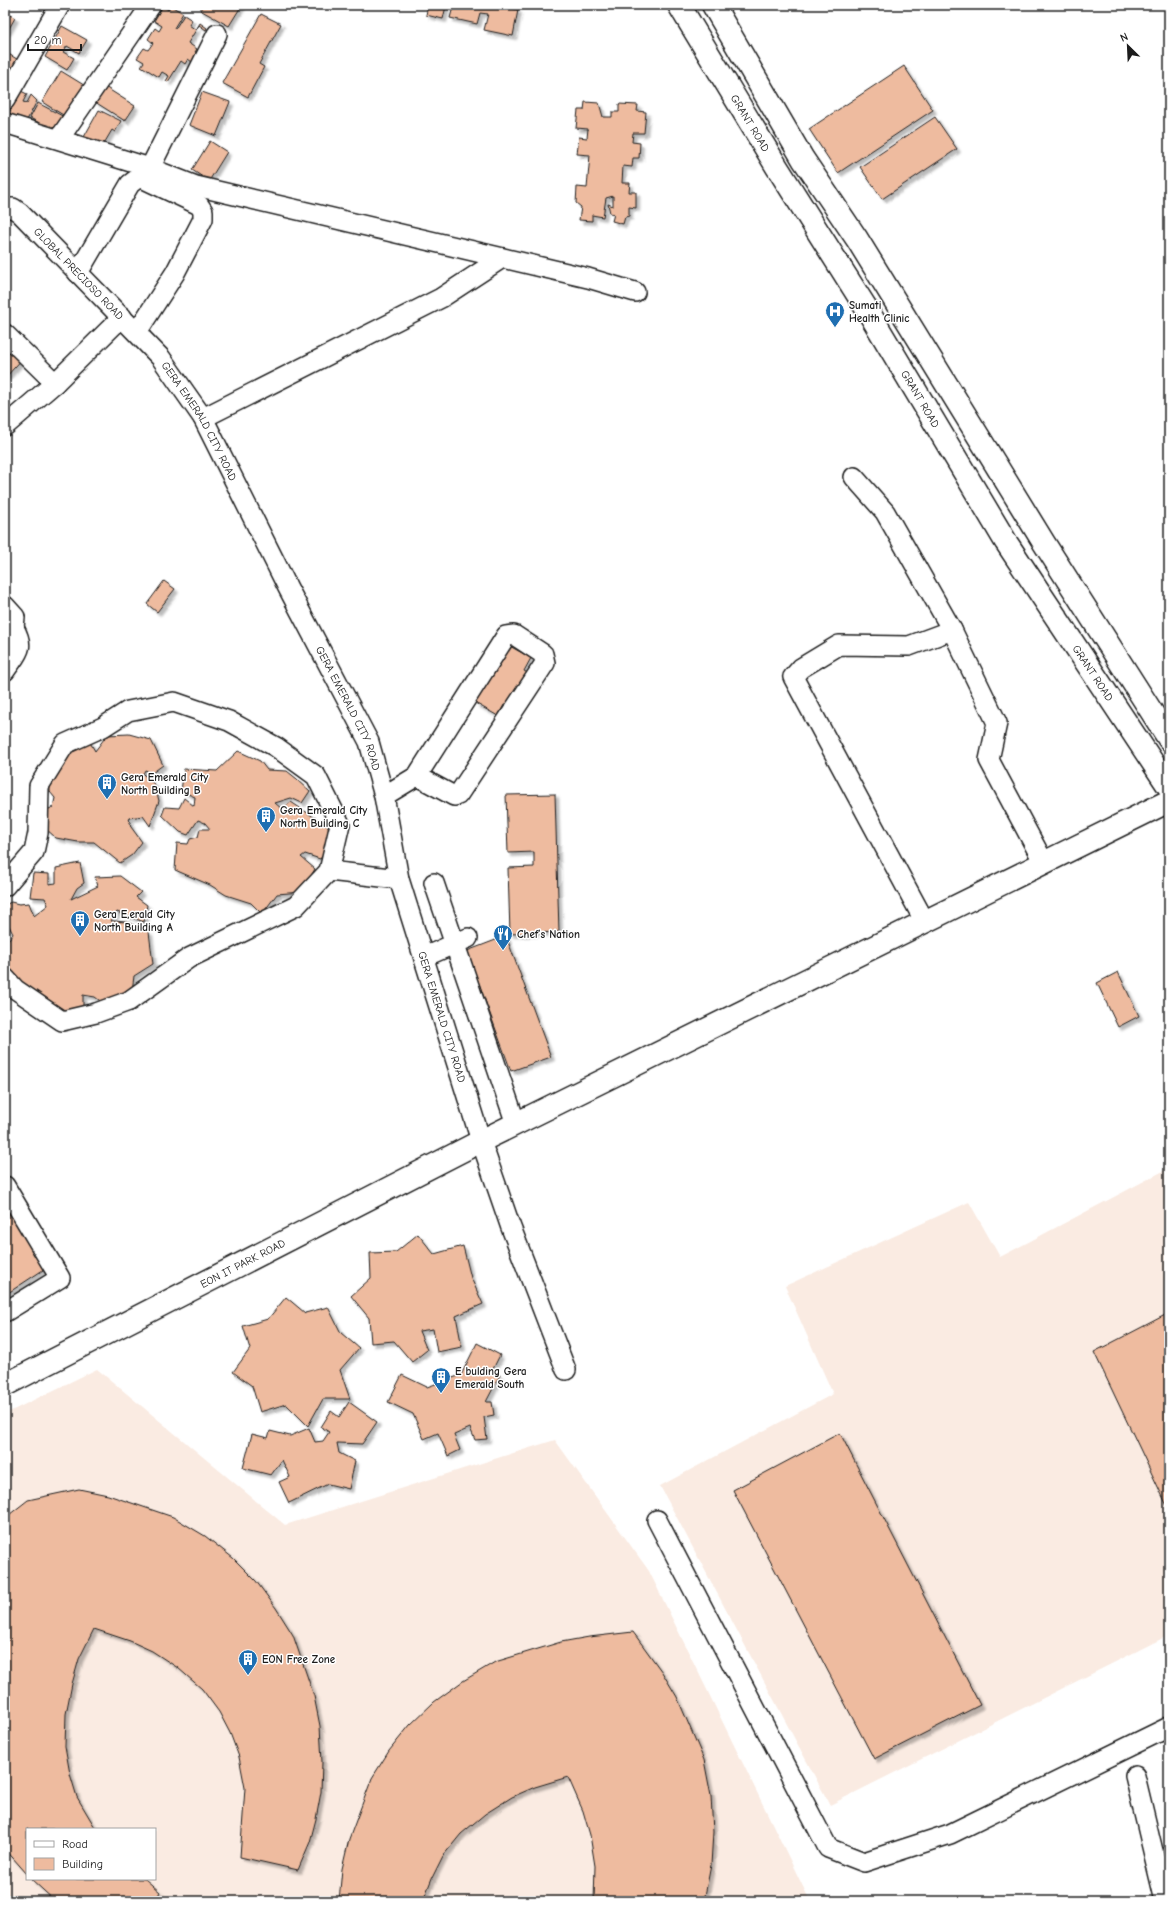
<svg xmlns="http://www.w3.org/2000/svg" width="1174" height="1906" font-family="'Comic Neue',sans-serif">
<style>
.built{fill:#faebe2;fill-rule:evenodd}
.building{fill:#eebb9f;stroke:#1c1c1c;filter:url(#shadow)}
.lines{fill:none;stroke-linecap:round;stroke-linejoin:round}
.street-casing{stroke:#1c1c1c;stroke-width:22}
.secondary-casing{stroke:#1c1c1c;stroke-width:25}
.street{stroke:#fff;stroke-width:19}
.secondary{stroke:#fff;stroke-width:22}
.labels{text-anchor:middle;stroke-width:3;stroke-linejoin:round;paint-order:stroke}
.street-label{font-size:11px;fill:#1c1c1c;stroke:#fff}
.poi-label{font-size:11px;font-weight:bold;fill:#1c1c1c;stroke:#fff;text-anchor:start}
</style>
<defs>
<filter id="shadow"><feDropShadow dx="3.5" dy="3.5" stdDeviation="1" flood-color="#0004"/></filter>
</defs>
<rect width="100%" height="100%" fill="#fff"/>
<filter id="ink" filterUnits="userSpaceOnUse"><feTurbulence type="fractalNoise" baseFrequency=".025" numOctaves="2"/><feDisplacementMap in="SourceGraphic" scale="8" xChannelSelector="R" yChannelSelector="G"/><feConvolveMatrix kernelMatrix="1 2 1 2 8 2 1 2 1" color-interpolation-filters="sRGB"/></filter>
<g filter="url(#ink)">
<!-- built -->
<g class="built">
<polygon points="1169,1168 1169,1635 830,1805 660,1486 833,1394 785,1286 969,1202 1000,1257"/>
<path d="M97,1369L285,1525L555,1440L649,1571L810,1901H5V1414ZM27,1829H155V1879H27Z"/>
</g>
<!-- building -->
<g class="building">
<polygon points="203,5 242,5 229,26 200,10"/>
<polygon points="428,5 502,5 518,10 513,36 484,30 488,14 480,13 477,24 450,18 453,7 446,6 443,19 426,15"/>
<polygon points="163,6 168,10 171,6 183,13 174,28 175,29 184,15 192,20 189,25 196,30 200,23 207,28 206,30 199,25 188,43 197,49 195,52 198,53 192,62 188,59 185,64 181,61 168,82 166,81 169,76 162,72 159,77 141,66 144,62 137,58 144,48 148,50 153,43 148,39 155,28 159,31 162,26 154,21"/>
<polygon points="5,12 15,18 7,32 5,31"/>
<polygon points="261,14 281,24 259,64 264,67 248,97 222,83"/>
<polygon points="62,26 87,40 79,53 67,46 63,52 74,58 67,70 45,57"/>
<polygon points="5,52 22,62 5,90"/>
<polygon points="904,66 933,110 838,173 809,129"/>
<polygon points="61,71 87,87 68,118 42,102"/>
<polygon points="105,87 135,106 125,121 95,102"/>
<polygon points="21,91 27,94 23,102 27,103 31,95 37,101 26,122 9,113"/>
<polygon points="202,92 230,102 216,136 189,125"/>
<polygon points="585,102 599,103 603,117 612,117 612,112 619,112 619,104 638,105 637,111 646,112 644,133 633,133 632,142 640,143 639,158 633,158 632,167 623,166 622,183 630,183 629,192 636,192 636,208 629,207 629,216 625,217 623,224 612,221 614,214 610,213 608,204 613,206 613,196 606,198 603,217 592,215 592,221 579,220 581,207 576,203 577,187 587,188 590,155 577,154 579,137 587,138 588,129 576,128 578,110 584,110"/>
<polygon points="38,103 68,119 60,134 30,118"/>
<polygon points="99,110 121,121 115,132 112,130 102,147 84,137"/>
<polygon points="935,117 957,149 882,199 860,167"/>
<polygon points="210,141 227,152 209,181 192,170"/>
<polygon points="5,337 25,356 5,378"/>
<polygon points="164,581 175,589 157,612 147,604"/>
<polygon points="508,645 531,658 524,671 531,675 512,709 504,705 498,716 475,703"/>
<polygon points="129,734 151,740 163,765 152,773 145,770 143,774 155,785 159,801 150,826 143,816 129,818 131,827 142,842 132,855 120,863 94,842 78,842 56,838 44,827 45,811 53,807 55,798 50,792 50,780 70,747 88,739 95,751 107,735"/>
<polygon points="238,751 260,761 267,770 287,771 297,779 310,791 302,803 291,798 275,803 282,809 291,802 335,831 329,847 320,859 305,854 301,857 315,869 301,892 277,894 262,914 251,903 226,895 210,885 175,870 177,843 188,844 190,839 198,837 200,829 210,829 205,823 198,820 188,835 180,832 162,815 165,807 179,808 184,798 194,806 195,797 181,791 184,769 217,771"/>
<polygon points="555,794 559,932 510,934 508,868 534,867 534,852 508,853 506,795"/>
<polygon points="80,863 84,883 77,888 71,899 98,886 95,877 120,876 141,892 136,897 147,905 144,922 117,912 111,921 127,922 149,932 153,964 134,976 131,999 108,1007 95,997 83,995 83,1007 66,1011 46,1005 5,973 5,958 8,954 5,954 5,940 8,940 13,934 9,926 5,927 5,905 11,902 19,904 29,903 34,916 48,905 45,898 30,897 33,873 49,874 49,884 56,883 56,868"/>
<polygon points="506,936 551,1057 511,1071 467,951"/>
<polygon points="1118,972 1139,1016 1118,1027 1097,983"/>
<polygon points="5,1204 46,1268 5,1295"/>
<polygon points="418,1234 434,1254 463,1246 471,1278 483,1304 456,1316 462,1347 437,1352 433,1329 419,1331 427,1350 412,1362 394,1341 371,1343 369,1318 351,1296 371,1278 370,1253 396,1252"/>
<polygon points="286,1297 305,1313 328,1307 341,1333 359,1348 340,1370 350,1399 323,1399 308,1426 286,1404 260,1412 252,1386 233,1372 250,1349 243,1326 268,1319"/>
<polygon points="1169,1313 1169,1510 1094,1352"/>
<polygon points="477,1343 500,1355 492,1371 500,1375 486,1402 492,1402 494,1415 484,1417 487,1439 475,1440 470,1428 454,1435 460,1450 448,1456 438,1433 424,1439 413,1414 388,1402 402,1375 427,1387 461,1375"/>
<polygon points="349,1402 377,1422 362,1444 337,1443 339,1453 355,1461 349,1489 328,1484 289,1503 279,1482 290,1477 282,1460 271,1475 243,1468 252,1434 268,1438 270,1431 290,1436 309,1428 315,1442 323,1441 329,1432 321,1427 331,1411 339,1417"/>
<polygon points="840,1433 980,1705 874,1759 733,1490"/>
<polygon points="79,1489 108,1495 173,1517 205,1536 233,1558 256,1581 276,1608 293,1635 314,1696 320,1726 322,1762 321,1792 316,1819 310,1842 298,1870 240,1857 245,1788 239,1757 230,1733 219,1712 202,1689 178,1668 152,1651 130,1641 94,1629 79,1659 72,1684 66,1714 65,1746 70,1774 77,1797 96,1829 27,1829 27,1874 5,1849 5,1518 28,1500"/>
<polygon points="633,1632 662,1672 677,1697 704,1760 711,1796 713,1832 711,1865 704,1901 594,1901 595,1866 590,1835 583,1811 568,1777 535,1787 512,1797 485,1814 461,1834 443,1856 432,1878 423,1901 339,1901 342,1869 349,1839 372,1778 389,1751 410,1725 434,1702 463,1681 495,1662 561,1642 589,1637"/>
<polygon points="31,1879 145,1879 160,1892 155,1901 55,1901"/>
</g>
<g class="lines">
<!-- street casing -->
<g class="street-casing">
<g id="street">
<polyline points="5,100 60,5"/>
<polyline points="5,123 150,168 196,186 588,278 635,292"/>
<polyline points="59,139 151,5"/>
<polyline points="150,168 217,34"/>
<path id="s1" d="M5,208H13L20,213L161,358L203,418L288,588L369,742L384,796L399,879L481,1141L510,1225L566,1370"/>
<polyline points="78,273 130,184 138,178 144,179 199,205 203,211 203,219 175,273 137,332"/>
<polyline points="5,334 55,383"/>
<polyline points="203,418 441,298 502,258"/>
<polyline points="5,426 55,383 122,317"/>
<polyline points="854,477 885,512 952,630"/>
<polyline points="5,606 15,617 14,628 5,639"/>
<path d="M5,671C17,653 26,649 14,628"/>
<polyline points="384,796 417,776 454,796 458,795 545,663 543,654 514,635 506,636 417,776"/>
<polyline points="329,871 399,879"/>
<polyline points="434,883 516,1124"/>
<polyline points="5,886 34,852 38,833 39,786 65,744 103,727 128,711 174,702 229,721 276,747 316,776 340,824 329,871 296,906 189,958 129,1001 96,1013 62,1021 15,989 5,978"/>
<polyline points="925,922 793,677 801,668 839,645 909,646 952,630 997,723 989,760 1044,863"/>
<polyline points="424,957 468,938"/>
<polyline points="5,1186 60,1278 5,1312"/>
<polyline points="657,1520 828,1848 864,1862 950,1834 1169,1727"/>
<polyline points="1135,1776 1165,1901"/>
</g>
</g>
<!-- secondary casing -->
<g class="secondary-casing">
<g id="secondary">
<path id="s2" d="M679,5L777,167L868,311L1006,542L1169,787"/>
<polyline points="713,5 803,159 857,239 1044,543 1169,739"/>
<path id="s3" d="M5,1385L481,1141L1169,801"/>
</g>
</g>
<!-- street -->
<use href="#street" class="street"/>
<!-- secondary -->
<use href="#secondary" class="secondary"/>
</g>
</g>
<!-- icons -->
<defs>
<g id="hospital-pin" transform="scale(1)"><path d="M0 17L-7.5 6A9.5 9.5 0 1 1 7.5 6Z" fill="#1f6fb2" stroke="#fff"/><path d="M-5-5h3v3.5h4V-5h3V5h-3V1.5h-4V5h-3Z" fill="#fff"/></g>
<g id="building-pin" transform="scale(1)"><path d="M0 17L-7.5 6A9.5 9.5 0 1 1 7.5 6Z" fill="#1f6fb2" stroke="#fff"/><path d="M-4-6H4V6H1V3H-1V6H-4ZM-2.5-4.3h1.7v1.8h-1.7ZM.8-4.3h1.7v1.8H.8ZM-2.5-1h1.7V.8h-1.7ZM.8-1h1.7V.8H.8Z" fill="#fff"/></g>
<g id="restaurant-pin" transform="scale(1)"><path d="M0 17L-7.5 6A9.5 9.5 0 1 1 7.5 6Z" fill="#1f6fb2" stroke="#fff"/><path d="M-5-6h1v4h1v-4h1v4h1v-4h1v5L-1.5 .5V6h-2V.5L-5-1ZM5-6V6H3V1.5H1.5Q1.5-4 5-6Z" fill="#fff"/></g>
</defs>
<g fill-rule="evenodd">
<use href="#hospital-pin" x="835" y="311"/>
<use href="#building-pin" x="107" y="783"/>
<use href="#building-pin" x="266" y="816"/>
<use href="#building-pin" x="80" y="920"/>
<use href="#restaurant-pin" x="503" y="934"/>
<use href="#building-pin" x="441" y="1377"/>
<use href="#building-pin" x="248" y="1659"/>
</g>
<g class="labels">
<!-- street labels -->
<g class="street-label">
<text dy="4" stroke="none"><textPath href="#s2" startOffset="138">GRANT ROAD</textPath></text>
<text dy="4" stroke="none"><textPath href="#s1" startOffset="101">GLOBAL PRECIOSO ROAD</textPath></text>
<text dy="4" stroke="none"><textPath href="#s2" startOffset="462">GRANT ROAD</textPath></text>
<text dy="4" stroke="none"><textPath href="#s1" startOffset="293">GERA EMERALD CITY ROAD</textPath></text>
<text dy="4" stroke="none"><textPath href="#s2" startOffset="786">GRANT ROAD</textPath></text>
<text dy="4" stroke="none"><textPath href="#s1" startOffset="617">GERA EMERALD CITY ROAD</textPath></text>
<text dy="4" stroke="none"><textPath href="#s1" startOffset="941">GERA EMERALD CITY ROAD</textPath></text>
<text dy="4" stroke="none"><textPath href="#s3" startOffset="267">EON IT PARK ROAD</textPath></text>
</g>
<!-- poi labels -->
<g class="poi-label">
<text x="849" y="309">Sumati<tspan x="849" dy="13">Health Clinic</tspan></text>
<text x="121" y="781">Gera Emerald City<tspan x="121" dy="13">North Building B</tspan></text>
<text x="280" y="814">Gera Emerald City<tspan x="280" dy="13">North Building C</tspan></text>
<text x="94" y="918">Gera E,erald City<tspan x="94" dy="13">North Building A</tspan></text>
<text x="517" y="938">Chef’s Nation</text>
<text x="455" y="1375">E bulding Gera<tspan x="455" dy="13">Emerald South</tspan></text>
<text x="262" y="1663">EON Free Zone</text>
</g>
</g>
<!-- margin -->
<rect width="1174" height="1906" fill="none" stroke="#fff" stroke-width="20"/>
<rect x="10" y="10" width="1154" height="1886" fill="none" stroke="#1c1c1c" stroke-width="1.5" filter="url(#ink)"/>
<!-- legend -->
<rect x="26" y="1828" width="130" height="52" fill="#ffffff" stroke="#a4a4a4"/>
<rect x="34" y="1841" width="20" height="6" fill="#ffffff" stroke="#a4a4a4"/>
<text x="62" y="1848" font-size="12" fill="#1c1c1c">Road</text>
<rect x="34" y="1858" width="20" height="12" fill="#eebb9f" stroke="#a4a4a4"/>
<text x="62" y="1868" font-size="12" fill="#1c1c1c">Building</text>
<!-- north arrow -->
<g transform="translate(1128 46) rotate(336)" stroke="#ffffff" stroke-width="3" paint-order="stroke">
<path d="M0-3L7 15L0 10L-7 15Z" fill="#1c1c1c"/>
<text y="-6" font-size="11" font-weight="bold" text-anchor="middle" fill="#1c1c1c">N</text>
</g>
<!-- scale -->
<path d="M28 44v6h53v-6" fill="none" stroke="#1c1c1c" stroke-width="2"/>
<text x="34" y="44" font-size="12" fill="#1c1c1c" stroke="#ffffff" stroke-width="3" paint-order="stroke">20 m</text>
</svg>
